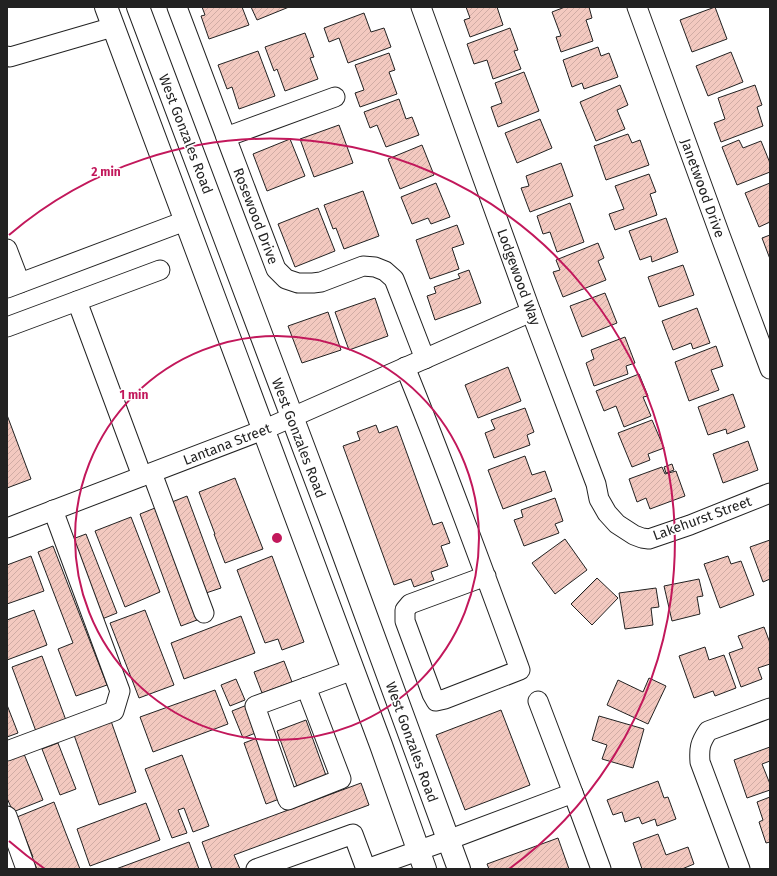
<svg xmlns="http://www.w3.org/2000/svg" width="777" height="876" font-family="'Fira Sans',sans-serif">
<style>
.building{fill:url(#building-hatch);stroke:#222}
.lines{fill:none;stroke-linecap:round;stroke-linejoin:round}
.minor-casing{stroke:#222;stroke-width:21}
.major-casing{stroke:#222;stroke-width:24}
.minor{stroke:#fff;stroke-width:19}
.major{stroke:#fff;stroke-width:22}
.ring{fill:none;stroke:#c2185b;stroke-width:2}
.labels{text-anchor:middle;stroke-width:3;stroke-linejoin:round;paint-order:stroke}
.street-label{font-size:14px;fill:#222;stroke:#fff}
.centre{fill:#c2185b;stroke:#fff;stroke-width:2}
.ring-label{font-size:12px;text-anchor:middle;font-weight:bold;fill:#c2185b;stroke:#fff;stroke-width:3;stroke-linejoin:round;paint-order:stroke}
</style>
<defs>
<pattern id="building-hatch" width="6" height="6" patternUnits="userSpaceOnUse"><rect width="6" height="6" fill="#f3c9c0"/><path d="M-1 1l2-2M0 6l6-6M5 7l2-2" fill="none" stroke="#d0aca5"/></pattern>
</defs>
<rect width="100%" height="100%" fill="#fff"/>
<!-- building -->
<g class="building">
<polygon points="202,7 242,7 249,25 209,39 201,16 205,15"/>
<polygon points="251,7 289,7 257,20"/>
<polygon points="466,7 497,7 503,25 470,37 464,20 470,18"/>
<polygon points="565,7 589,7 592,18 586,20 593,41 561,52 556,37 561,36 552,12"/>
<polygon points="715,7 727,39 692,52 680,20"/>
<polygon points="364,13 371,32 384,28 391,47 348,63 339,38 329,42 324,28"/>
<polygon points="510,28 518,50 514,51 521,69 493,79 487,60 474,64 467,44"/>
<polygon points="305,33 314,57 310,58 318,79 285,91 277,69 274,71 265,47"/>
<polygon points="598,47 601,56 609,53 618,77 584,89 582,83 572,87 563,60"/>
<polygon points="258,51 275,96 239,109 232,87 227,89 218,65"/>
<polygon points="731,52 743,82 708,96 696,66"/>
<polygon points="389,53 395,70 389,72 397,94 360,107 355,93 364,90 355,65"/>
<polygon points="524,72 539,111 498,127 491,107 502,103 495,83"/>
<polygon points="620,85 628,105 617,110 625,129 596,141 580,102"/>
<polygon points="755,85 762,105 757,107 763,126 721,142 714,123 725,119 718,98"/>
<polygon points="399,99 406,119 412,117 419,135 386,147 377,125 370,128 364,112"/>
<polygon points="540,119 552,148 517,163 505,133"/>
<polygon points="339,125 353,163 314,177 300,139"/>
<polygon points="628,134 632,143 640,140 649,165 606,180 594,146"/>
<polygon points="290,139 305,176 267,191 253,154"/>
<polygon points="739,140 743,148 761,141 770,163 770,172 737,185 722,147"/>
<polygon points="422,145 434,175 400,189 388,159"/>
<polygon points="561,163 573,196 530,212 521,188 529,186 526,176"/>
<polygon points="649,174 656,192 650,194 657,215 615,230 609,214 624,209 615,186"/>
<polygon points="436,183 450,217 431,224 428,218 412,224 401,197"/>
<polygon points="770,183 770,222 759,227 745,193"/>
<polygon points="363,191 379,236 344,249 336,228 333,229 324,205"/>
<polygon points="570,203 584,242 557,252 550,232 543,234 537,216"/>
<polygon points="318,208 335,251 295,267 278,224"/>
<polygon points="666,218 678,252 652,262 651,256 640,260 629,231"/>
<polygon points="457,225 464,244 452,248 459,269 430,279 416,240"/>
<polygon points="770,235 770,259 762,238"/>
<polygon points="598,243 604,258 598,261 606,280 563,297 553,272 560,270 556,260"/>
<polygon points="683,265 694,295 659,307 648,277"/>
<polygon points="469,270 481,303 435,320 427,296 436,293 434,287 460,278 458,274"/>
<polygon points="605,293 617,323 582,337 570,306"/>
<polygon points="375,298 388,336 349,350 335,312"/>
<polygon points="697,308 710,343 693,349 691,343 673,350 662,321"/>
<polygon points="328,312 341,350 302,363 288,326"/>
<polygon points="625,337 635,363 626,366 628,374 594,386 586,363 594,359 591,350"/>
<polygon points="716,346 723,366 711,370 719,390 689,401 675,362"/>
<polygon points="508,367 521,401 478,418 465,385"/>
<polygon points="639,374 648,396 643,397 651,416 624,427 616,406 604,411 596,391"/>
<polygon points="733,394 745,427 727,434 726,429 708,435 698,407"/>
<polygon points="525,408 534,432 527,435 530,445 494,458 485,433 495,429 491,420"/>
<polygon points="7,415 31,479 7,488"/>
<polygon points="652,420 664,448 648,454 650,460 632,467 618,433"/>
<polygon points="376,425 379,433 397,426 433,525 442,522 450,543 441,546 448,566 431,572 434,580 414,587 411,579 394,585 343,446 360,440 357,432"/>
<polygon points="748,441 758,470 723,483 713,454"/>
<polygon points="525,456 532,475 545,471 552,491 503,509 488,470"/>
<polygon points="672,464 674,470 666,473 664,467"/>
<polygon points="662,467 665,474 676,471 685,496 650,509 646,498 637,502 629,479"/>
<polygon points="235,478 263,549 225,563 214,534 215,534 199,492"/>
<polygon points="187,496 221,588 206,593 172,502"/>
<polygon points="555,498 563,521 555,524 559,533 524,546 514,520 523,517 521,510"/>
<polygon points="155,508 197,620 181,626 140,514"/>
<polygon points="131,517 160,592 125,607 95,531"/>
<polygon points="86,534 117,613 102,619 70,540"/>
<polygon points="565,539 587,570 555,594 532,563"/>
<polygon points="770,540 770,579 763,582 750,547"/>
<polygon points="53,546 107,685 76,696 58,649 73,643 38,552"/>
<polygon points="31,556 44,591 7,604 7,565"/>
<polygon points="272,556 304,642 282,650 278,639 265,643 237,570"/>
<polygon points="728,556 731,564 741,561 754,595 720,608 704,564"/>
<polygon points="597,578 618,598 592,625 571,604"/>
<polygon points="699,579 703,596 697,597 700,614 672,621 664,586"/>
<polygon points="656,588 659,607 651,608 653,625 625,629 619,593"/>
<polygon points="34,610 47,645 7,660 7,620"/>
<polygon points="145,610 174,685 139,698 110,623"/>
<polygon points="241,616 255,653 184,679 171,643"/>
<polygon points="764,627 770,643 770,664 758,668 762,679 741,687 729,653 743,648 738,636"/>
<polygon points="705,647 709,660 724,655 736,688 715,696 713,691 694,698 679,656"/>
<polygon points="42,656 67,723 37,734 12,667"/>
<polygon points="284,661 292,682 262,693 254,672"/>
<polygon points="649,678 666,686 648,724 607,705 618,680 643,692"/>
<polygon points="236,679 245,700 230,706 221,685"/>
<polygon points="215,690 228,724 153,752 140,717"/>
<polygon points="7,705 18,733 7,737"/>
<polygon points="247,705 258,732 243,738 232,711"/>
<polygon points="501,710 530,785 465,810 436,735"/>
<polygon points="599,716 644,729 633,768 602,759 607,745 592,740"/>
<polygon points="306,720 328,781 299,792 277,731"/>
<polygon points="111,721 136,792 99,805 74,735"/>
<polygon points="260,737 282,798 266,804 244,743"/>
<polygon points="58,743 76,789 60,795 42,749"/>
<polygon points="770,747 770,761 762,764 770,784 770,790 747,798 734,760"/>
<polygon points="24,754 43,800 13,812 7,798 7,761"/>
<polygon points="182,755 209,826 193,832 184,808 178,810 187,833 172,838 145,769"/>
<polygon points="658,781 664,798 668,797 676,819 657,826 655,819 642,824 639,817 625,822 622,812 613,815 607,800"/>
<polygon points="361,783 369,805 234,855 240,869 212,869 202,842"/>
<polygon points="770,797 770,842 766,843 759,822 763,820 757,802"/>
<polygon points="54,802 65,831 80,869 37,869 32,858 33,857 17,817"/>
<polygon points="146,803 160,840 90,866 77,829"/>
<polygon points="658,834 666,855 688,847 694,864 682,869 642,869 633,843"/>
<polygon points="558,838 569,869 489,869 487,864"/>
<polygon points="189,842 199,869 116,869"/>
</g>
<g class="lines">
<!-- minor casing -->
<g class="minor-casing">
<g id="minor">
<polyline points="177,7 255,214 276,269 286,279 298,283 313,283 321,282 363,266 375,267 385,271 394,279 396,284 425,359"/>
<polyline points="421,7 531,312 596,484 599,499 607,513 617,524 634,535 642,538 649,539 690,525 770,493"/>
<polyline points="637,7 720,235 770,369"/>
<polyline points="7,56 10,57 113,27"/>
<polyline points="226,137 335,97"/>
<polyline points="7,249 20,283"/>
<polyline points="7,288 185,221"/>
<polyline points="77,301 160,270"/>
<polyline points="7,327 77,301 142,476"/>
<path d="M405,367C446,467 483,569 520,670L445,699L436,701L432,694L405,621V610L410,604L486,576"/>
<polyline points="152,473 204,613"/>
<polyline points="7,528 263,430 531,312"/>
<polyline points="306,687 341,779 288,800 255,706 353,670"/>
<polyline points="7,751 114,711 120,691 53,510"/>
<polyline points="573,793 601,869"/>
<polyline points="7,816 26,869"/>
<polyline points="256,869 353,834 366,869"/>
<polyline points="367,869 448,840 573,793 538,701"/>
<path d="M740,869L700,762C699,748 700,743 708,731L770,708"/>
</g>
</g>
<!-- major casing -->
<g class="major-casing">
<g id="major">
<polyline points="106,7 381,745 425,869"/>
<polyline points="138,7 332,523 459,869"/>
</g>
</g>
<!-- minor -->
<use href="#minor" class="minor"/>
<!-- major -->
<use href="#major" class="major"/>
</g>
<!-- distance rings -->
<g class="ring">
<circle cx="277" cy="538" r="202"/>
<path d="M45 869A404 404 0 0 1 9 841M9 235A404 404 0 1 1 509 869"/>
</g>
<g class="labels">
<!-- street labels -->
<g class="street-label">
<text transform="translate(186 134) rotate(69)" y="5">West Gonzales Road</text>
<text transform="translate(703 188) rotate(70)" y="5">Janetwood Drive</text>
<text transform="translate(256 216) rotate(69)" y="5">Rosewood Drive</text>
<text transform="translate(519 277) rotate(70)" y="5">Lodgewood Way</text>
<text transform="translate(299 438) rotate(69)" y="5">West Gonzales Road</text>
<text transform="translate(227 444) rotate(-21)" y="5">Lantana Street</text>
<text transform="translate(702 518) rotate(-20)" y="5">Lakehurst Street</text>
<text transform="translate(412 742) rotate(70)" y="5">West Gonzales Road</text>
</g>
</g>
<circle cx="277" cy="538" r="6" class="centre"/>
<g class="ring-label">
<text x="106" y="176">2 min</text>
<text x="134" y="399">1 min</text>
</g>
<!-- border -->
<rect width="777" height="876" fill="none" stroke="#222222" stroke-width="16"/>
</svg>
